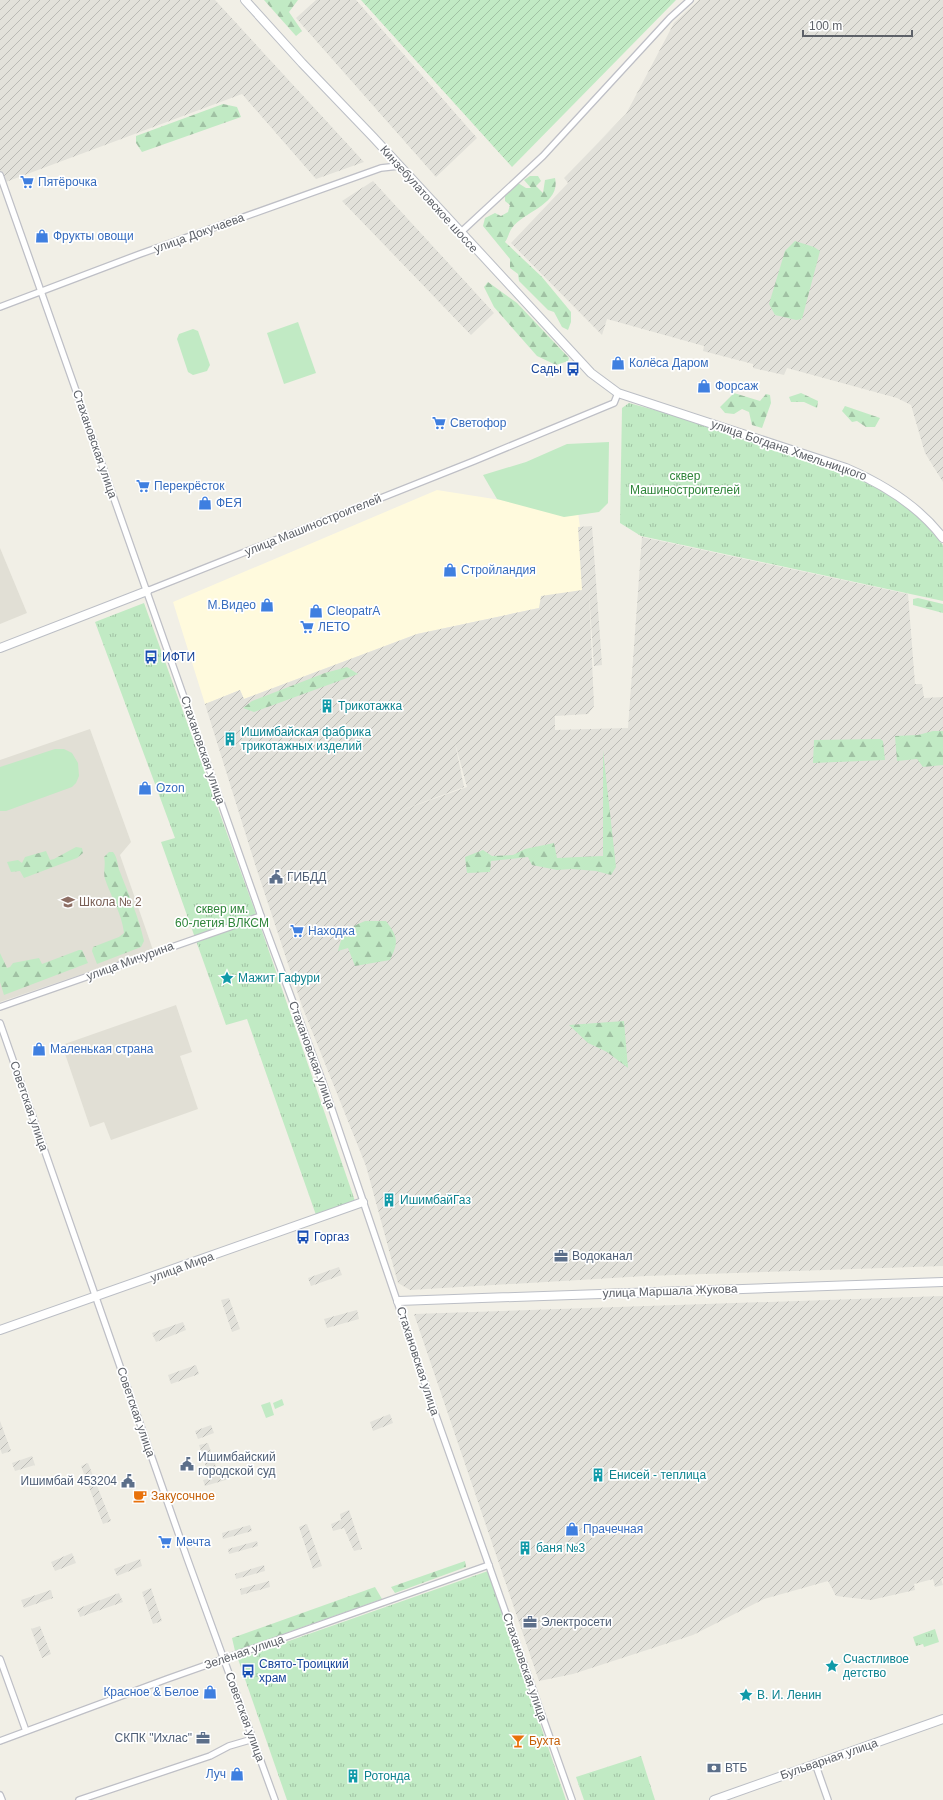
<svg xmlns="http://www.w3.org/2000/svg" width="943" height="1800" font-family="Arial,sans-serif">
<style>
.commercial{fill:#fffadd}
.industrial{fill:url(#industrial-furrows);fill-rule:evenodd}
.education{fill:#e1dfd5}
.grass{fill:#c1eac4}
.forest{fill:url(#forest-firs)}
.park{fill:url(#park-tufts)}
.garden{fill:url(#garden-furrows)}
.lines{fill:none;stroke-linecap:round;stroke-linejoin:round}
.street-casing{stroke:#bebfc6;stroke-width:8}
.secondary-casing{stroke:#bbbec5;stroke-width:10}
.street{stroke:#fff;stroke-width:5.5}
.secondary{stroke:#fff;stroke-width:8}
.labels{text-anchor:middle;stroke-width:3.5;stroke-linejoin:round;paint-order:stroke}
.shop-label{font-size:12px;fill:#366cbe;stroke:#fff;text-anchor:start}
.street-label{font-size:12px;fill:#5d6168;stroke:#fff}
.transit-label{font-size:12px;fill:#164399;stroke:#fff;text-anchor:start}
.park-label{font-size:12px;fill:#2f853a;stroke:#fff}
.culture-label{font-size:12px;fill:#0d838f;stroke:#fff;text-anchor:start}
.service-label{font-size:12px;fill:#4e5e75;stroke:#fff;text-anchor:start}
.education-label{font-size:12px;fill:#785e54;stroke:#fff;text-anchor:start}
.food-label{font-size:12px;fill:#c56008;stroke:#fff;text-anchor:start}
</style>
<defs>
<pattern id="industrial-furrows" width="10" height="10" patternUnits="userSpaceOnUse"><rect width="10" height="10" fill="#e2e1da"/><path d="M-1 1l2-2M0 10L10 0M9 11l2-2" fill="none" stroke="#babab5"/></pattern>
<pattern id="forest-firs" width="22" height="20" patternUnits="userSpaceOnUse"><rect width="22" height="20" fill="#c1eac4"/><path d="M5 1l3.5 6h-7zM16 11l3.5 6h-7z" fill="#a0c1a3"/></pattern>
<pattern id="park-tufts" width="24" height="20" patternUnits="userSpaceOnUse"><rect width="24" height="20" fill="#c1eac4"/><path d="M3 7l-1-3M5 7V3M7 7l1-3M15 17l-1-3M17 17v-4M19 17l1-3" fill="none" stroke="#a0c1a3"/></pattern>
<pattern id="garden-furrows" width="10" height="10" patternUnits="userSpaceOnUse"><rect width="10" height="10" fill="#c1eac4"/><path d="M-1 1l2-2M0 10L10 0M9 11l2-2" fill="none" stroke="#a0c1a3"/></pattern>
</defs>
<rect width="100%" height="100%" fill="#f1efe6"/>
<!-- commercial -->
<polygon class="commercial" points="437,490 578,512 588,589 539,608 417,634 244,699 240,690 205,704 173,602"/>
<!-- industrial -->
<g class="industrial">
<polygon points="0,0 215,0 364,162 316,179 242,94 3,183 0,175"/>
<polygon points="316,0 356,0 477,138 436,177 296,18"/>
<polygon points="699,0 943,0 943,482 925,453 911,405 897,398 787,368 784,375 753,368 753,364 703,351 704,346 607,319 602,335 511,243 568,183 564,178 626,114 674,23"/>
<polygon points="373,181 494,313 471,335 342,201"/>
<path d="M592,526L602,665L594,666L589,592L594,706L588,714L555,716V730L628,728L642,537L908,594L915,684H922L924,698L943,697V1266L646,1276L410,1290L398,1283L366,1166L302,1006L255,864L205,704L240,690L244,699L417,634L539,608L541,596L582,590L578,527ZM455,743L467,787L394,813L464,787Z"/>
<polygon points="339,1267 342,1275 311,1286 308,1278"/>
<polygon points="943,1296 943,1578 941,1579 943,1585 935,1587 933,1579 914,1584 915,1590 871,1600 836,1596 828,1581 764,1599 693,1635 573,1674 539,1681 414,1314"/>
<polygon points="229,1298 240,1329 232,1332 221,1300"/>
<polygon points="357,1310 359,1319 327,1328 324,1319"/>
<polygon points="183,1322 186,1330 156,1342 152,1333"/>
<polygon points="196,1365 199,1374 171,1384 168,1375"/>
<polygon points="390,1414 393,1423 373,1431 370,1422"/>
<polygon points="0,1421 11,1451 2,1454 0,1448"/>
<polygon points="211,1425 214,1433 198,1439 195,1431"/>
<polygon points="208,1443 216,1467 207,1470 199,1445"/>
<polygon points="32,1456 35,1465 15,1471 12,1463"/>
<polygon points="88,1463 111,1521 103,1524 81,1466"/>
<polygon points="228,1473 229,1479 205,1486 203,1480"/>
<polygon points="349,1510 362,1549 354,1551 344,1528 333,1531 331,1524 341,1520 340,1514"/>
<polygon points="307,1524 322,1566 313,1569 299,1527"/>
<polygon points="250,1525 252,1531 223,1539 222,1533"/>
<polygon points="257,1541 258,1546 229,1554 228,1549"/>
<polygon points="72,1553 76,1563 55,1571 51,1562"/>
<polygon points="140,1559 142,1566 117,1576 114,1569"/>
<polygon points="264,1565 265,1571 236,1579 235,1574"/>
<polygon points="269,1581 270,1587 241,1595 240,1589"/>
<polygon points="151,1588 162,1621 153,1624 142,1592"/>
<polygon points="51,1590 53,1598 24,1608 21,1600"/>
<polygon points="119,1593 123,1602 80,1617 77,1609"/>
<polygon points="40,1626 51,1654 42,1658 31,1629"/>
</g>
<!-- education -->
<g class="education">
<polygon points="0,548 27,613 0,624"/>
<polygon points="90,729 131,842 120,855 153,950 0,1002 0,760"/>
<polygon points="176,1005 192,1052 180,1056 198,1109 111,1140 104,1122 90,1127 62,1045"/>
</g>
<!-- grass -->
<g class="grass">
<polygon points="298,322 316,373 284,384 267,333"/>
<polygon points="193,329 198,331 210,365 207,371 193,375 188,372 177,339 179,334"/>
<polygon points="609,442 608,503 599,512 564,517 497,499 483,475 526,462 567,444"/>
<polygon points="55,749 64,749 72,753 78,763 79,776 76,783 72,787 6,811 0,811 0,767"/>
<polygon points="270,1402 274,1415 266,1418 261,1405"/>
</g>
<!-- forest -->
<g class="forest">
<polygon points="264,0 298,0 289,12 302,31 296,36"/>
<polygon points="223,104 237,107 241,117 142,152 136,143 136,136"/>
<path d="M530,176H538L541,181L536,186L543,193L545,180L555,178C561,204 525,211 512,228C509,232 508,238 505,242L542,277L571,312V322L568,330L562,327L554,312L548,310L519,281L518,274L510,268V259L483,226L485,218L495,213L501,216L508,212L510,205L505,201V196L518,183L526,188H531L524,180Z"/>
<polygon points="795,241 814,247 820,251 802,319 796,320 775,315 769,304 785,251"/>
<polygon points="488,282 517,303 569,358 568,361 556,365 537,356 494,307 484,287"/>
<polygon points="734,393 760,401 766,394 770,395 771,403 762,428 752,425 749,412 742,409 734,414 725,413 720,407"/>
<polygon points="801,393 818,401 817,408 804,402 791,402 789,397"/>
<polygon points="845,406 880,418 875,427 866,427 857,421 852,422 842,411"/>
<polygon points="918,598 943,604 943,613 913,605 913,599"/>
<polygon points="347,667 358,674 254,712 243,708 252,701 325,673"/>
<polygon points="933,731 943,731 943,765 923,767 917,759 897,761 895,736 918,735"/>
<polygon points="880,739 883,741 885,760 813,763 814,740"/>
<polygon points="603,750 616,867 611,875 596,871 572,869 557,870 532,865 528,857 491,861 490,872 467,873 465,857 483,850 492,856 513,855 525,849 554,843 557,858 603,856"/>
<polygon points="76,847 82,848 83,853 77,858 24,878 20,871 11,872 7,862 18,860 22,863 25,857 46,851 50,860 54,859"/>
<path d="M109,852H113C118,858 117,865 120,872C129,895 139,918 144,941L141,947L97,964L92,951L93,947L119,937L124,933C122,914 111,897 105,879C103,872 106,864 104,857Z"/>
<path d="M365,921H386C398,937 399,942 390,960L355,966L348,948L338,951C343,932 346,929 365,921Z"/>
<polygon points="79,950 82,950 88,963 4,995 0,982 0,953 7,968 10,967 13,963 39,958 42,964"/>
<polygon points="624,1021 628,1068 607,1052 588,1043 569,1025"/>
<polygon points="465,1561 466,1567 395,1593 391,1587"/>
<polygon points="375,1587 382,1599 235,1651 232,1638"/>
</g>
<!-- park -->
<g class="park">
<polygon points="629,403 684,418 847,472 895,498 921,519 943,545 943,601 641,536 620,523 622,408"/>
<polygon points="144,603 261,928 355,1201 316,1215 247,1019 226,1025 161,842 175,838 95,622"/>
<polygon points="282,1399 284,1405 275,1409 273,1403"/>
<polygon points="488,1571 566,1800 287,1800 238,1659"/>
<polygon points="935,1629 939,1642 924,1647 923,1644 916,1646 913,1637"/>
<polygon points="641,1756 655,1800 584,1800 576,1777"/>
</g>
<!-- garden -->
<polygon class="garden" points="361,0 676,0 512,167"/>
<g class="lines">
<!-- street casing -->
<g class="street-casing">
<g id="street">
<polyline points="0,175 261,916 323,1083 436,1416 572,1800"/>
<polyline points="460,233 543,156 670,18 690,0"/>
<polyline points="0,307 140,254 381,168 399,166"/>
<polyline points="147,591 474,461 614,403 618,393"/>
<polyline points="0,1007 261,916"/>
<polyline points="0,1023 187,1558 275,1800"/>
<polyline points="0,1659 26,1731"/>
<polyline points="0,1741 167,1679 489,1565"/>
<polyline points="815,1763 828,1800"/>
<polyline points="0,1795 2,1800"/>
<polyline points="79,1800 210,1756 229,1746 253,1739"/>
</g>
</g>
<!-- secondary casing -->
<g class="secondary-casing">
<g id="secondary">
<path d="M245,0L302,63L373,137L591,373L618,393L846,468C883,484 918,505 943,538"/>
<polyline points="0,648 147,591"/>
<polyline points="398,1301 943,1282"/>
<polyline points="0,1330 363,1202"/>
<polyline points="714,1800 943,1719"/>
</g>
</g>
<!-- street -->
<use href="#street" class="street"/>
<!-- secondary -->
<use href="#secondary" class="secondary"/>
</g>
<!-- icons -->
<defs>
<g id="supermarket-bare" transform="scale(1.08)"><path d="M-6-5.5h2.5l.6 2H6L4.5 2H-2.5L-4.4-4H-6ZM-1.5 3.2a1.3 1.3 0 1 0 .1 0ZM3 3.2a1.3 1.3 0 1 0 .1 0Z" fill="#3f7fe0" stroke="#fff" stroke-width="2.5" paint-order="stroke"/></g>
<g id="shop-bare" transform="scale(1.08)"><path d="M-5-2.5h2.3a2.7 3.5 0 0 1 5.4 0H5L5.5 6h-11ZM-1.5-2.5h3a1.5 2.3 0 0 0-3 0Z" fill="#3f7fe0" stroke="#fff" stroke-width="2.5" paint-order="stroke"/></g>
<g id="bus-bare" transform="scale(1.08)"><path d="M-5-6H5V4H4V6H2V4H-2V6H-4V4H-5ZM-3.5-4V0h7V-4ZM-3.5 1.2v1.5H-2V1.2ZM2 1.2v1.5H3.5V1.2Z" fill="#1a4fb4" stroke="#fff" stroke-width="2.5" paint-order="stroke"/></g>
<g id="building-bare" transform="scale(1.08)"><path d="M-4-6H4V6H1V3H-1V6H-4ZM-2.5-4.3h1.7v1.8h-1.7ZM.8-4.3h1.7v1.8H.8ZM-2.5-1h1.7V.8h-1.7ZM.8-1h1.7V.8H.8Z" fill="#0f9aa8" stroke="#fff" stroke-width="2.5" paint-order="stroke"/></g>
<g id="civic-bare" transform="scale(1.08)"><path d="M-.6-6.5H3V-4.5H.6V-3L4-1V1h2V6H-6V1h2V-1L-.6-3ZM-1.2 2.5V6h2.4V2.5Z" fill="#5c6f8a" stroke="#fff" stroke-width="2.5" paint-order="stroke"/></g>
<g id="school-bare" transform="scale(1.08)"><path d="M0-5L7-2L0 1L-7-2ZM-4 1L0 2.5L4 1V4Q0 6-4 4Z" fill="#8d6e63" stroke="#fff" stroke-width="2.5" paint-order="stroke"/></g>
<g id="sight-bare" transform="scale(1.08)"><path d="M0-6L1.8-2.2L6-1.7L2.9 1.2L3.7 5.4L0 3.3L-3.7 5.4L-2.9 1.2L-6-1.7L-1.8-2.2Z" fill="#0f9aa8" stroke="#fff" stroke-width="2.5" paint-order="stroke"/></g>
<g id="office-bare" transform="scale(1.08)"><path d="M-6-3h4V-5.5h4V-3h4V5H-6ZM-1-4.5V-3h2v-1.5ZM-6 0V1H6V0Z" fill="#5c6f8a" stroke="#fff" stroke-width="2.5" paint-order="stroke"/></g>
<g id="cafe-bare" transform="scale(1.08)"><path d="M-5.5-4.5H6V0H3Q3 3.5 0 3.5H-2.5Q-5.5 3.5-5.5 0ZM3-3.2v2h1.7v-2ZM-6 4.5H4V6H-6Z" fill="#e8710a" stroke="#fff" stroke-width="2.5" paint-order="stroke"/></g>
<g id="bar-bare" transform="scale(1.08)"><path d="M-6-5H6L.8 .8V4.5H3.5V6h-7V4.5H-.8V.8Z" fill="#e8710a" stroke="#fff" stroke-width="2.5" paint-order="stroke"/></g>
<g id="bank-bare" transform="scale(1.08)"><path d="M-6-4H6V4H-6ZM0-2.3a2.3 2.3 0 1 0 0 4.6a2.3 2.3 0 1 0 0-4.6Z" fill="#5c6f8a" stroke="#fff" stroke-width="2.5" paint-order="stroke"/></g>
</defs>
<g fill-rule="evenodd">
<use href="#supermarket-bare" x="27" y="182"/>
<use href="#shop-bare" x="42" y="236"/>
<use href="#shop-bare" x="618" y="363"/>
<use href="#bus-bare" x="573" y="369"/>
<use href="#shop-bare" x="704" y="386"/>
<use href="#supermarket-bare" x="439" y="423"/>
<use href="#supermarket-bare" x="143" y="486"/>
<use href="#shop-bare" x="205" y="503"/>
<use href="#shop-bare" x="450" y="570"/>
<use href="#shop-bare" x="267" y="605"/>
<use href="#shop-bare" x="316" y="611"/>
<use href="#supermarket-bare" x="307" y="627"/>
<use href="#bus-bare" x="151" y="657"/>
<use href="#building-bare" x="327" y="706"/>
<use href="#building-bare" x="230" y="739"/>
<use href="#shop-bare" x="145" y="788"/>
<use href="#civic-bare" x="276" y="877"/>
<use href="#school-bare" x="68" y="902"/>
<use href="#supermarket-bare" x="297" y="931"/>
<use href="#sight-bare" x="227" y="978"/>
<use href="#shop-bare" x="39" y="1049"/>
<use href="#building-bare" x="389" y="1200"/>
<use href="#bus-bare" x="303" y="1237"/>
<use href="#office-bare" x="561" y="1256"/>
<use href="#civic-bare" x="187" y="1464"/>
<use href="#building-bare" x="598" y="1475"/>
<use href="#civic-bare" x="128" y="1481"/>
<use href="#cafe-bare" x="140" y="1496"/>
<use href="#shop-bare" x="572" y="1529"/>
<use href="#supermarket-bare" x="165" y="1542"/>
<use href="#building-bare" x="525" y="1548"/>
<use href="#office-bare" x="530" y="1622"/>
<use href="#sight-bare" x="832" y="1666"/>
<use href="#bus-bare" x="248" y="1671"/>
<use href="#shop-bare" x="210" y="1692"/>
<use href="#sight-bare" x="746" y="1695"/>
<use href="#office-bare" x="203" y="1738"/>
<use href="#bar-bare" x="518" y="1741"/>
<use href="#bank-bare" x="714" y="1768"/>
<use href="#shop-bare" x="237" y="1774"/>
<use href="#building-bare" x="353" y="1776"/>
</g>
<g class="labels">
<!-- shop labels -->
<g class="shop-label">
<text x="38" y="186">Пятёрочка</text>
<text x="53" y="240">Фрукты овощи</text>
<text x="629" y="367">Колёса Даром</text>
<text x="715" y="390">Форсаж</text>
<text x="450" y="427">Светофор</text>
<text x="154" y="490">Перекрёсток</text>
<text x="216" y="507">ФЕЯ</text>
<text x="461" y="574">Стройландия</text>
<text x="256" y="609" text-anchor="end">М.Видео</text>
<text x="327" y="615">CleopatrA</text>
<text x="318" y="631">ЛЕТО</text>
<text x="156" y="792">Ozon</text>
<text x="308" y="935">Находка</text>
<text x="50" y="1053">Маленькая страна</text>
<text x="583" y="1533">Прачечная</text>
<text x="176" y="1546">Мечта</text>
<text x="199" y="1696" text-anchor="end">Красное &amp; Белое</text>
<text x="226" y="1778" text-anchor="end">Луч</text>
</g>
<!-- street labels -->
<g class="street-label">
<text transform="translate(429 199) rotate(48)" y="4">Кинзебулатовское шоссе</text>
<text transform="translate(199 233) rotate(-20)" y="4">улица Докучаева</text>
<text transform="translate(95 444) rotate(71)" y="4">Стахановская улица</text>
<text transform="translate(789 450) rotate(19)" y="4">улица Богдана Хмельницкого</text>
<text transform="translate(313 525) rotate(-22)" y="4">улица Машиностроителей</text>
<text transform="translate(203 750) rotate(71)" y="4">Стахановская улица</text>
<text transform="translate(130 961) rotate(-20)" y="4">улица Мичурина</text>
<text transform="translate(312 1055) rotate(70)" y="4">Стахановская улица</text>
<text transform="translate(29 1106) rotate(71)" y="4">Советская улица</text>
<text transform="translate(182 1267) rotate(-20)" y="4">улица Мира</text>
<text transform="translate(670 1291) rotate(-2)" y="4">улица Маршала Жукова</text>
<text transform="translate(418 1361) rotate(72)" y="4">Стахановская улица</text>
<text transform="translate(136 1412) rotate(71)" y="4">Советская улица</text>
<text transform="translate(244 1652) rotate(-19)" y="4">Зелёная улица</text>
<text transform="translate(525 1667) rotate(71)" y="4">Стахановская улица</text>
<text transform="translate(245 1717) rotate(70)" y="4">Советская улица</text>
<text transform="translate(829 1759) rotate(-19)" y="4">Бульварная улица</text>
</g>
<!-- transit labels -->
<g class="transit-label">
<text x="562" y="373" text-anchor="end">Сады</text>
<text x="162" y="661">ИФТИ</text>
<text x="314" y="1241">Горгаз</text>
<text x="259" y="1668">Свято-Троицкий<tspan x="259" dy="14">храм</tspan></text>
</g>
<!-- park labels -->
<g class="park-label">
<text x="685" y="480">сквер<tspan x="685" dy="14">Машиностроителей</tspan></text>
<text x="222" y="913">сквер им.<tspan x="222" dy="14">60-летия ВЛКСМ</tspan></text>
</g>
<!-- culture labels -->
<g class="culture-label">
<text x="338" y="710">Трикотажка</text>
<text x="241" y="736">Ишимбайская фабрика<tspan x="241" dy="14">трикотажных изделий</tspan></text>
<text x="238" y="982">Мажит Гафури</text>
<text x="400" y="1204">ИшимбайГаз</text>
<text x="609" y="1479">Енисей - теплица</text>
<text x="536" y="1552">баня №3</text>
<text x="843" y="1663">Счастливое<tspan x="843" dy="14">детство</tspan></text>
<text x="757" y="1699">В. И. Ленин</text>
<text x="364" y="1780">Ротонда</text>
</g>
<!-- service labels -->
<g class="service-label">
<text x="287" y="881">ГИБДД</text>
<text x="572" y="1260">Водоканал</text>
<text x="198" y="1461">Ишимбайский<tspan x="198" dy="14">городской суд</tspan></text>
<text x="117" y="1485" text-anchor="end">Ишимбай 453204</text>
<text x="541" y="1626">Электросети</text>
<text x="192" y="1742" text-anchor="end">СКПК "Ихлас"</text>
<text x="725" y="1772">ВТБ</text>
</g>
<!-- education labels -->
<g class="education-label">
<text x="79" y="906">Школа № 2</text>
</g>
<!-- food labels -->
<g class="food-label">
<text x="151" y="1500">Закусочное</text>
<text x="529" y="1745">Бухта</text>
</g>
</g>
<!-- scale -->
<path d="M803 30v6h109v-6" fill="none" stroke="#5d6168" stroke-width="2"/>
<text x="809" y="30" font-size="12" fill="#5d6168" stroke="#ffffff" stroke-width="3" paint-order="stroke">100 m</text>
</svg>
